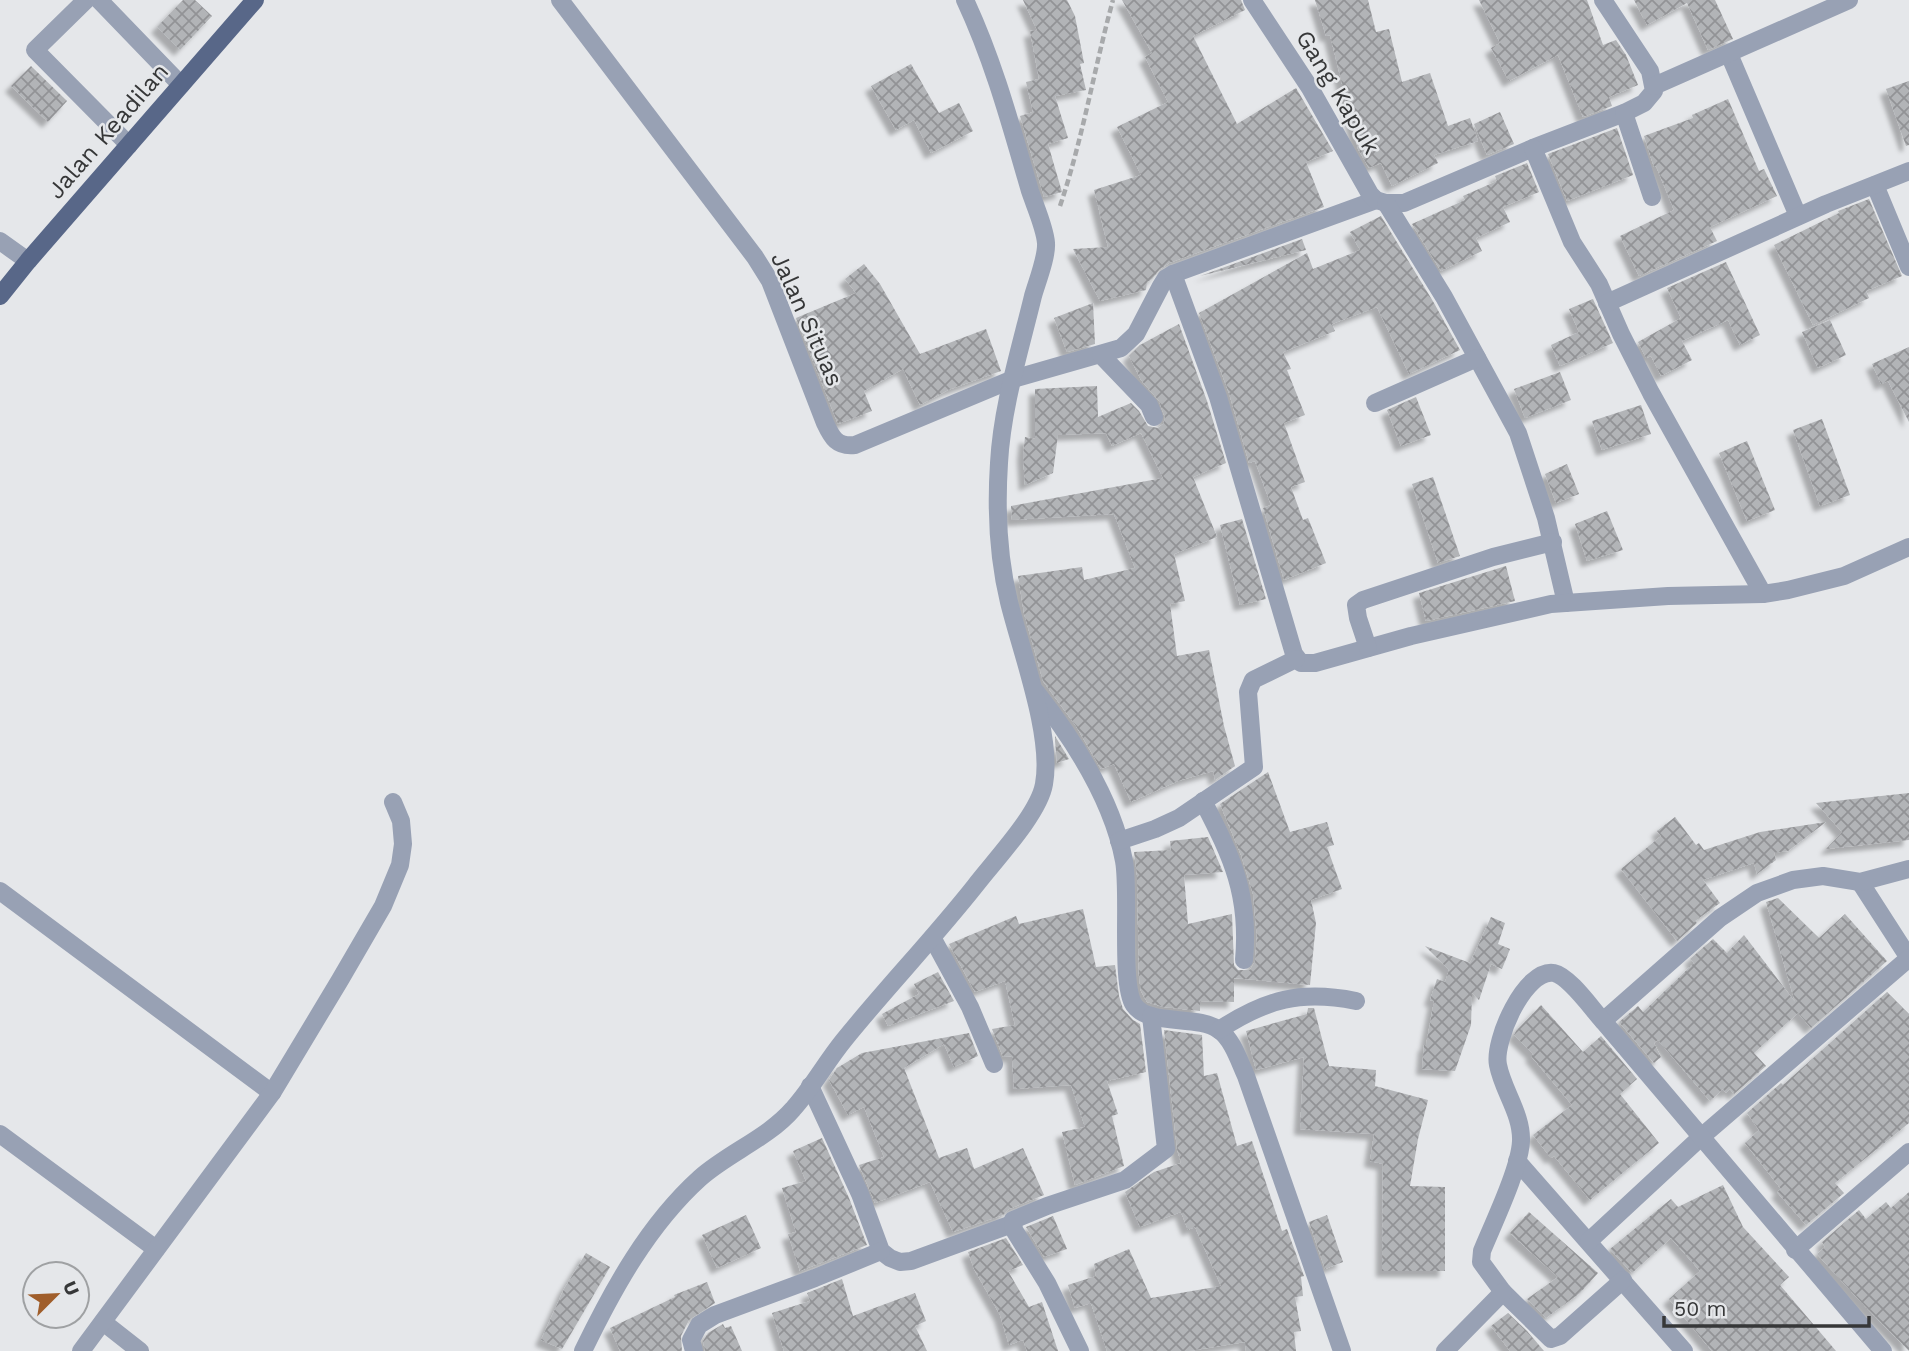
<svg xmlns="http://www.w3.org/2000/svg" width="1909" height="1351" font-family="'Work Sans',sans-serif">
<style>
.building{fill:url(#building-cross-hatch);filter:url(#shadow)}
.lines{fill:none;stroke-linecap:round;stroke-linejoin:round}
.path{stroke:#a7a9ab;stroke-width:4.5;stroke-dasharray:7 3.5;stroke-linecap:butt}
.minor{stroke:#98a1b4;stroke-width:18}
.major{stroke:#586788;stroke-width:18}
.labels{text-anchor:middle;stroke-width:5;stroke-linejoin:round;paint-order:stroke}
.street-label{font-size:24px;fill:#363738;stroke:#e5e7ea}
</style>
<defs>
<pattern id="building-cross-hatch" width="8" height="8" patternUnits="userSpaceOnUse" patternTransform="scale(1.75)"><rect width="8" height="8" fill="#b2b4b7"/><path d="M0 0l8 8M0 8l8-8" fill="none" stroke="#929396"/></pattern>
<filter id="shadow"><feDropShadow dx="-6" dy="6" stdDeviation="2" flood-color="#0004"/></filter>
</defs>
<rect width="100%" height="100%" fill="#e5e7ea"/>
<!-- building -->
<g class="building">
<polygon points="183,0 195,0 212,16 180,50 157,27"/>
<polygon points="1023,0 1067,0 1075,16 1084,63 1080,64 1086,90 1055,96 1068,138 1048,144 1062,192 1044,197 1020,116 1033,112 1026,82 1039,79 1030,31 1037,30"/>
<polygon points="1122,0 1241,0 1245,10 1193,36 1237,124 1296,88 1333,151 1306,162 1324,207 1169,263 1160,269 1152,279 1147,282 1146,290 1100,301 1073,249 1108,247 1094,190 1141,175 1117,127 1168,102 1145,57 1152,53"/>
<polygon points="1315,0 1368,0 1376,32 1389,29 1402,82 1430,73 1448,126 1470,118 1478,141 1434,155 1438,163 1392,186 1381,163 1369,168 1358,149 1330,35 1326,36"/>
<polygon points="1479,0 1587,0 1603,45 1616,40 1626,55 1638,85 1609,97 1612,106 1583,117 1558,55 1509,81 1491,48 1500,43"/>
<polygon points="1634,0 1715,0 1733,39 1708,50 1687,3 1647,25"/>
<polygon points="911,64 939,113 959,103 973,131 931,153 914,120 896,130 871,86"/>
<polygon points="31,66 67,101 48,122 11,86"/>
<polygon points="1909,81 1909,145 1906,146 1886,89"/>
<polygon points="1728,99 1759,171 1764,169 1777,196 1710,227 1717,241 1639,276 1620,236 1674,210 1656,166 1654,167 1644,136 1693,118 1692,115"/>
<polygon points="1500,112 1514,144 1487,155 1474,124"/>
<polygon points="1617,128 1633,175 1567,201 1548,154"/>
<polygon points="1527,163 1539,192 1503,207 1510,222 1476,238 1482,251 1441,271 1412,224 1465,200 1463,196 1497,181 1495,176"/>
<polygon points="1869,199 1902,276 1866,291 1869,298 1813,325 1774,245 1839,213 1838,211"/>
<polygon points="1381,216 1434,303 1460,350 1409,374 1377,307 1332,324 1335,331 1283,352 1291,369 1287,370 1305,415 1284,423 1305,482 1291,487 1303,520 1308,518 1326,563 1284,580 1263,508 1271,505 1255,461 1249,463 1229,393 1199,313 1307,253 1313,269 1360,250 1350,232"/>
<polygon points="1302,239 1306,250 1200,276"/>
<polygon points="1726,262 1760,335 1740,345 1728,320 1682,341 1692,360 1661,376 1651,356 1646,358 1638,342 1681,318 1667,288"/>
<polygon points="864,264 880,284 920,354 986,329 1001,371 948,390 920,405 903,369 864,391 872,411 838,424 796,318 856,293 845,279"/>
<polygon points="1593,299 1613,343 1560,366 1551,345 1579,332 1569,309"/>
<polygon points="1093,303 1095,344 1067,352 1054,318"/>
<polygon points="1830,320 1846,355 1818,368 1802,332"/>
<polygon points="1179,324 1207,401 1226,463 1193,477 1217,537 1174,554 1185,601 1170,604 1177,656 1209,650 1224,726 1235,766 1215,780 1213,771 1178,781 1131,802 1114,764 1101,769 1076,726 1043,681 1024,613 1018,576 1082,567 1084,580 1135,568 1114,514 1012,520 1011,506 1163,478 1141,433 1112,446 1106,433 1058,435 1053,473 1025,485 1023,455 1025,437 1035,439 1035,389 1097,386 1098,417 1131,403 1139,411 1148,426 1158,428 1163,424 1165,418 1159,401 1141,380 1129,356 1140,345"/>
<polygon points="1909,347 1909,422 1888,381 1881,384 1872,364"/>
<polygon points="1560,372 1571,400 1525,418 1514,389"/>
<polygon points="1416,397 1431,435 1401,446 1387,410"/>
<polygon points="1641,405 1651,434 1602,450 1592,421"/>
<polygon points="1822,419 1850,495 1820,506 1793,430"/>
<polygon points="1747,441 1775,510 1747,521 1719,453"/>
<polygon points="1567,464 1579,494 1556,503 1545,474"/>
<polygon points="1433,477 1460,556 1438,563 1412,484"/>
<polygon points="1607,511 1623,550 1587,561 1575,524"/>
<polygon points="1242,519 1266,599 1240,605 1220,525"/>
<polygon points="1506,566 1515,601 1426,621 1419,593"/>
<polygon points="1055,736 1069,759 1057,763 1055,741"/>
<polygon points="1268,772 1290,832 1327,822 1334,845 1327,847 1342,889 1311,900 1316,923 1310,985 1234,978 1234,1002 1200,1001 1200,1011 1164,1007 1147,1002 1141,991 1139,977 1137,875 1134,852 1171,850 1170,841 1208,837 1223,872 1184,875 1188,924 1232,914 1234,965 1238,970 1250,970 1255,961 1257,937 1253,894 1241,855 1220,804"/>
<polygon points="1909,793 1909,840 1826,849 1842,832 1816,803"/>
<polygon points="1675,817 1696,845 1699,843 1704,850 1760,832 1826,822 1788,851 1774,853 1776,860 1757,874 1754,863 1703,880 1720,903 1695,921 1697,923 1677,941 1621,869 1661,836 1657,831"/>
<polygon points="1778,898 1819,938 1845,914 1887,961 1811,1028 1798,1013 1754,1053 1766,1066 1734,1094 1730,1089 1726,1093 1723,1089 1710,1101 1658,1040 1654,1043 1661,1057 1654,1063 1619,1022 1638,1006 1643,1012 1694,963 1690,959 1713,939 1727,953 1744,935 1795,1002 1766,902"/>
<polygon points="1083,909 1096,967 1115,965 1119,996 1123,1009 1133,1020 1140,1024 1146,1072 1107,1081 1118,1114 1112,1116 1124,1166 1075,1185 1062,1132 1085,1127 1071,1085 1014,1089 1012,1056 1003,1057 992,1029 1015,1025 1005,981 975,992 949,944 1016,916 1019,924"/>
<polygon points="1491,917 1505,923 1498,944 1510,949 1502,969 1491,964 1479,1000 1472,993 1471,1025 1455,1071 1422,1069 1424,1045 1426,1045 1434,1001 1430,1000 1437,979 1445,982 1449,970 1425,946 1470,963"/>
<polygon points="938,972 954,1001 888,1026 882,1014 919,994 914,984"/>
<polygon points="1887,992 1909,1014 1909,1123 1835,1183 1844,1193 1806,1225 1777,1192 1781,1189 1745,1143 1759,1130 1747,1113 1781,1083 1783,1085"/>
<polygon points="1541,1005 1583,1052 1601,1036 1637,1079 1620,1094 1659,1143 1590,1200 1554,1156 1551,1158 1533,1135 1572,1105 1531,1056 1533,1054 1514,1035 1516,1031"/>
<polygon points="1308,1008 1314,1008 1329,1066 1376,1070 1375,1086 1428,1100 1418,1139 1410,1186 1445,1187 1445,1271 1382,1271 1383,1164 1370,1161 1374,1134 1300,1129 1304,1057 1256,1070 1246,1031 1307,1014"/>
<polygon points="1164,1030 1202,1035 1204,1076 1217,1073 1237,1146 1252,1141 1282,1231 1287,1229 1304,1276 1301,1277 1303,1296 1295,1297 1301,1331 1294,1332 1296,1351 1246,1351 1245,1342 1189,1351 1107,1351 1091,1303 1075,1308 1068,1285 1096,1276 1094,1264 1129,1249 1151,1298 1221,1286 1195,1227 1188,1230 1181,1212 1140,1227 1125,1192 1154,1172 1181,1163 1177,1149"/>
<polygon points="969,1033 978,1056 954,1067 944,1044 904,1068 939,1158 967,1148 974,1169 1023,1148 1044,1195 1009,1209 1003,1215 953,1232 930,1182 875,1203 859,1165 884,1157 864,1107 848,1115 829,1080 837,1068 862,1053"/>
<polygon points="822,1138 849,1198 867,1245 800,1271 788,1234 796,1232 782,1188 806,1181 793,1151"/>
<polygon points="1723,1185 1743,1227 1789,1277 1780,1285 1836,1351 1712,1351 1669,1299 1700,1271 1671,1238 1632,1273 1610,1249 1671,1199 1678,1207"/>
<polygon points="1909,1192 1909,1351 1860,1301 1817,1254 1825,1247 1822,1242 1859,1210 1866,1219 1886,1202 1891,1208"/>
<polygon points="1529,1212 1598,1273 1580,1293 1546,1318 1527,1299 1558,1277 1510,1233"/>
<polygon points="746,1215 761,1248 717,1268 702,1235"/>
<polygon points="1327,1215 1343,1262 1325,1269 1309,1222"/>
<polygon points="1053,1216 1067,1249 1044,1257 1026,1227"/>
<polygon points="1006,1238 1023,1265 1008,1271 1029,1307 1042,1302 1058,1351 1027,1351 1023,1340 1009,1345 1000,1315 974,1269 968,1252"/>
<polygon points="586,1253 610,1267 562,1349 541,1340 564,1289"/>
<polygon points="842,1279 853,1316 915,1293 926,1321 915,1326 927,1351 784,1351 772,1313 810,1301 807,1293"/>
<polygon points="707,1282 715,1303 689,1320 681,1336 682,1351 620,1351 610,1328 675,1297 674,1295"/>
<polygon points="1508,1313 1527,1331 1544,1351 1510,1351 1491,1326"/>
<polygon points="723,1324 725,1328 731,1326 742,1351 705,1351 703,1341 708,1333"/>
</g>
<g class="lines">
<!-- path -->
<path class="path" d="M1060,206C1083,138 1094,69 1113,0"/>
<!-- minor -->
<g class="minor">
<polyline points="86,0 35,50 129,145"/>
<polyline points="99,0 181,85"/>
<path d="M560,0L755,257L770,281L825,423C832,438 837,447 855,445L1013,379L1121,348L1136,334L1161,286L1166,278L1173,274L1376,200"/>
<polyline points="1252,0 1310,88 1370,194 1376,200 1386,203 1404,203 1533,148 1624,113 1644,103 1654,91 1650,71 1603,0"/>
<polyline points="1729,54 1798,216"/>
<polyline points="1654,86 1849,0"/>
<polyline points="1624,113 1652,197"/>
<polyline points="1533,148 1572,242 1599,284 1621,334 1651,393 1763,594"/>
<polyline points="1875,185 1909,267"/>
<polyline points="1386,203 1444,297 1518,433 1546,518 1566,603"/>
<polyline points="0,241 28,261"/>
<polyline points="1173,274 1218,397 1294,654 1301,663 1315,663 1411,636 1551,604 1668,596 1763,594 1788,590 1844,576 1909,547"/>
<polyline points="1607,303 1826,204 1909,171"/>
<polyline points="1101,355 1149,405 1154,417"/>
<polyline points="1375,403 1477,358"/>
<polyline points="1368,648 1358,618 1356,605 1363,600 1493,557 1553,542"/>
<path d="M1036,692C1073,739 1113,801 1124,861C1130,893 1120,984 1134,1005C1149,1027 1198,1014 1219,1030C1233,1040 1239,1061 1246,1076L1342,1351"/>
<path d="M1203,801C1232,857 1250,895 1244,960"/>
<polyline points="1119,841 1155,829 1179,818 1254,767 1248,692 1253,680 1296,659"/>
<polyline points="1860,882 1909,958"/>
<polyline points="0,891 272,1093"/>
<polyline points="933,939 970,1007 994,1064"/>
<polyline points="1603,1021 1720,918 1757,893 1793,880 1823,876 1860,882 1909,869"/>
<path d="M1219,1030C1266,999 1301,990 1356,1001"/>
<polyline points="810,1086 860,1194 881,1251 890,1258 900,1262 911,1261 1012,1224"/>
<polyline points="0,1134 156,1249"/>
<polyline points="1517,1161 1684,1351"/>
<polyline points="1589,1241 1700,1138 1909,958"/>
<polyline points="1795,1250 1909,1152"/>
<path d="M1623,1280L1560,1336L1551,1339L1503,1292L1481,1262L1482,1251C1493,1224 1520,1168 1521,1141C1522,1114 1503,1091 1498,1065C1493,1041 1525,968 1554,973C1569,976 1592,1009 1603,1021L1883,1351"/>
<polyline points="103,1322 140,1351"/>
<polyline points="81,1351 272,1093 340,980 383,906 400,865 403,844 401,821 393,802"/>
<path d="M583,1351C613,1289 648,1225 700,1178C728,1153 768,1138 793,1109C812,1088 826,1062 844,1040C886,988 933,939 975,886C994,861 1039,814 1044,784C1053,736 1021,651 1009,602C998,557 996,509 999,463C1002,407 1020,350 1033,296C1037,282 1047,257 1046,243C1045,228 1035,206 1030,191C1011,126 994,62 965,0"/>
<polyline points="694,1351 691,1340 699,1325 715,1315 815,1278 881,1251"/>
<polyline points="1080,1351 1047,1283 1014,1230 1013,1220 1047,1206 1125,1180 1166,1149 1151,1016"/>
<polyline points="1445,1351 1503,1292"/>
</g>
<!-- major -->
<polyline class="major" points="0,296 28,261 255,0"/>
</g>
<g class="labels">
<!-- street labels -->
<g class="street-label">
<text transform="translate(1338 92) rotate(59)" y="8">Gang Kapuk</text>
<text transform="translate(108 131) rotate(-49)" y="8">Jalan Keadilan</text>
<text transform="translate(807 319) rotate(66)" y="8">Jalan Situas</text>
</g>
</g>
<!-- north arrow -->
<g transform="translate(56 1295) rotate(66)"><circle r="33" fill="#e5e7ea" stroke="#9fa1a3" stroke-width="2"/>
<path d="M0-5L12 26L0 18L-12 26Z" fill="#a05e2b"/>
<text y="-10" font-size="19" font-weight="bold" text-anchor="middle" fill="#363738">U</text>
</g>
<!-- scale -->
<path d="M1664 1316v10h205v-10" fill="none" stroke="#363738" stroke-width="3.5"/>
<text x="1674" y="1316" font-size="21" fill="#363738" stroke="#e5e7ea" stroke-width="5" paint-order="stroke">50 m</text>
</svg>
